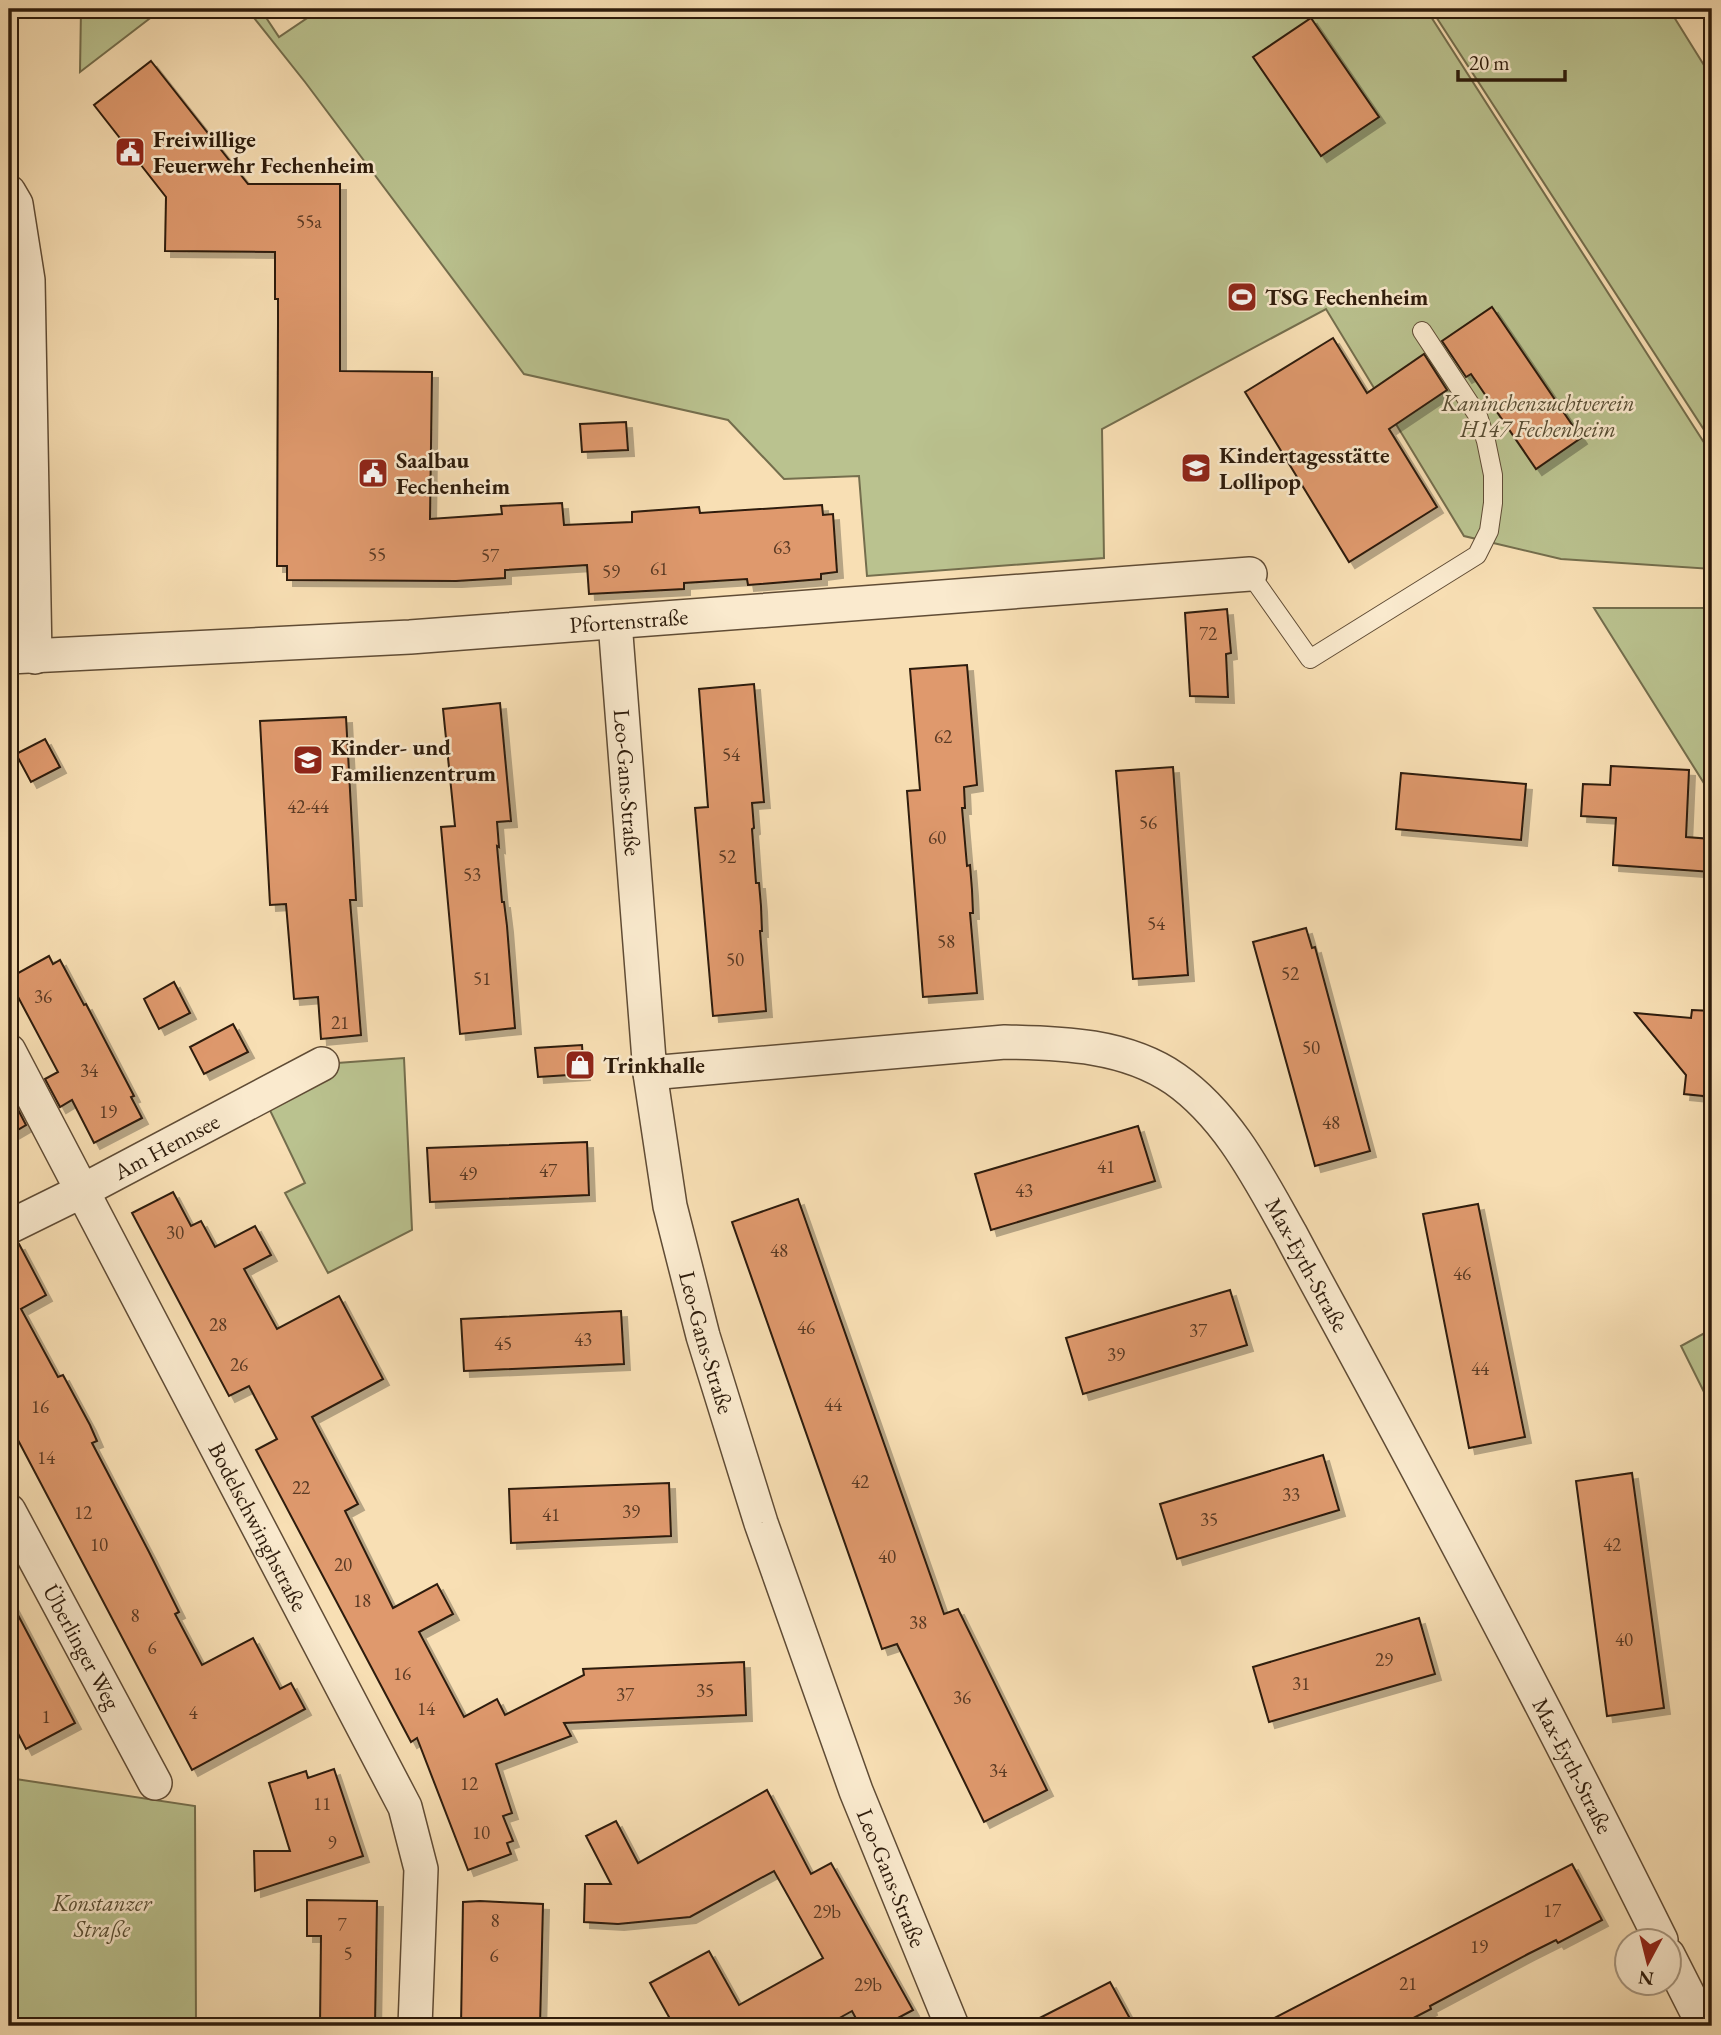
<svg xmlns="http://www.w3.org/2000/svg" width="1721" height="2035" font-family="'EB Garamond',serif">
<style>
.green{fill:#bac28f;stroke:#746e4d;stroke-width:2}
.building{fill:#df996d;stroke:#2d1b0b;stroke-width:2;filter:url(#shadow)}
.lines{fill:none;stroke-linecap:round;stroke-linejoin:round}
.service-casing{stroke:#604c35;stroke-width:20}
.minor-casing{stroke:#604c35;stroke-width:36}
.service{stroke:#faeace;stroke-width:18}
.minor{stroke:#faeace;stroke-width:33}
.labels{text-anchor:middle;stroke-width:5;stroke-linejoin:round;paint-order:stroke}
.number-label{font-size:19px;fill:#5a3a24}
.poi-label{font-size:23px;font-weight:bold;fill:#2d1b0b;stroke:#faeace;text-anchor:start}
.park-label{font-size:23px;font-style:italic;fill:#574d33;stroke:#faeace}
.street-label{font-size:23px;fill:#2d1b0b;stroke:#faeace}
</style>
<defs>
<filter id="shadow"><feDropShadow dx="6" dy="6" stdDeviation="0" flood-color="#0004"/></filter>
</defs>
<rect width="100%" height="100%" fill="#f8dfb4"/>
<filter id="stains"><feTurbulence type="fractalNoise" baseFrequency=".00286" numOctaves="4"/><feColorMatrix values="0 0 0 0 .2 0 0 0 0 .09 0 0 0 0 .02 0 0 0 .5 -.17"/></filter>
<radialGradient id="worn" r=".72"><stop offset=".6" stop-color="#630" stop-opacity="0"/><stop offset="1" stop-color="#630" stop-opacity=".3"/></radialGradient>
<!-- green -->
<g class="green">
<polygon points="81,9 162,9 80,72"/>
<polygon points="247,9 262,9 261,10 279,37 316,12 315,9 1426,9 1712,455 1712,569 1561,559 1464,536 1326,309 1102,429 1104,558 867,576 859,476 784,479 728,420 524,374 305,82"/>
<polygon points="1431,9 1669,9 1712,78 1712,442"/>
<polygon points="1594,608 1712,608 1712,796"/>
<polygon points="404,1058 412,1230 328,1273 285,1193 305,1183 265,1100 337,1063"/>
<polygon points="1712,1329 1712,1408 1681,1346"/>
<polygon points="9,1778 195,1806 196,2026 9,2026"/>
</g>
<!-- building -->
<g class="building">
<polygon points="1311,18 1379,117 1321,156 1253,57"/>
<polygon points="151,61 248,184 340,184 340,371 432,372 430,519 502,514 501,506 562,503 564,525 632,522 632,512 699,507 700,513 822,505 823,515 833,514 837,572 821,574 821,579 748,585 747,579 684,583 684,589 589,594 587,565 505,570 505,578 456,581 287,580 287,566 277,566 278,323 278,299 275,299 275,252 165,251 166,197 94,105"/>
<polygon points="1492,307 1581,438 1536,469 1471,374 1466,377 1442,341"/>
<polygon points="1333,338 1367,393 1424,354 1447,390 1389,429 1437,507 1349,562 1245,392"/>
<polygon points="626,422 628,450 582,452 580,424"/>
<polygon points="1227,609 1231,653 1226,654 1228,697 1190,696 1185,613"/>
<polygon points="967,665 977,785 964,787 965,808 962,808 967,866 970,865 972,890 973,913 970,913 977,993 923,997 907,791 920,790 910,669"/>
<polygon points="754,684 764,802 752,803 754,828 752,829 756,883 759,883 761,906 762,931 760,931 766,1011 713,1016 695,808 708,807 699,689"/>
<polygon points="500,703 511,821 497,822 499,847 497,846 502,902 504,902 507,926 515,1028 460,1034 441,827 455,826 443,709"/>
<polygon points="346,717 356,900 350,900 361,1035 321,1039 318,997 294,999 286,904 270,905 260,721"/>
<polygon points="45,739 60,767 31,782 16,754"/>
<polygon points="1611,766 1689,770 1686,837 1712,839 1712,872 1613,865 1616,818 1581,816 1583,784 1610,785"/>
<polygon points="1173,767 1188,975 1133,979 1116,771"/>
<polygon points="1401,773 1526,784 1521,840 1396,829"/>
<polygon points="1306,928 1312,948 1315,947 1370,1151 1315,1166 1253,942"/>
<polygon points="49,956 53,964 60,960 84,1005 86,1004 134,1096 131,1097 142,1118 94,1143 72,1100 60,1107 45,1079 58,1072 9,980 9,978"/>
<polygon points="174,982 190,1013 159,1029 144,999"/>
<polygon points="1692,1010 1712,1011 1712,1107 1703,1096 1684,1094 1686,1075 1635,1013 1691,1018"/>
<polygon points="233,1024 248,1052 204,1074 190,1047"/>
<polygon points="582,1045 584,1074 538,1077 535,1048"/>
<polygon points="11,1096 26,1125 9,1135 9,1097"/>
<polygon points="1138,1126 1155,1181 991,1230 975,1174"/>
<polygon points="587,1142 589,1195 430,1202 427,1148"/>
<polygon points="173,1192 191,1226 201,1221 215,1247 255,1226 271,1255 244,1269 277,1329 339,1296 383,1379 312,1417 358,1504 345,1511 393,1608 437,1584 453,1614 419,1632 464,1717 497,1699 505,1715 584,1675 583,1669 744,1662 746,1715 564,1723 571,1736 496,1764 512,1813 503,1816 513,1841 507,1843 511,1854 468,1870 417,1738 411,1742 256,1450 277,1439 249,1386 229,1396 132,1213"/>
<polygon points="798,1199 944,1614 958,1609 1047,1790 984,1822 897,1644 882,1649 732,1222"/>
<polygon points="1478,1204 1525,1437 1469,1448 1423,1214"/>
<polygon points="19,1244 46,1295 21,1309 58,1377 63,1375 90,1425 97,1441 92,1443 149,1552 179,1612 175,1614 202,1665 253,1638 280,1689 291,1683 305,1709 192,1770 9,1423 9,1246"/>
<polygon points="1230,1290 1247,1345 1083,1394 1066,1338"/>
<polygon points="621,1311 624,1364 464,1371 461,1319"/>
<polygon points="1323,1455 1339,1510 1177,1559 1160,1504"/>
<polygon points="1632,1473 1664,1708 1607,1716 1576,1481"/>
<polygon points="669,1483 671,1536 511,1543 509,1489"/>
<polygon points="9,1598 75,1723 26,1749 9,1716"/>
<polygon points="1419,1618 1435,1674 1269,1722 1253,1667"/>
<polygon points="334,1769 363,1856 255,1891 254,1851 290,1851 269,1783 306,1771 308,1778"/>
<polygon points="767,1790 811,1874 831,1863 913,2010 883,2026 860,2026 852,2011 825,2026 674,2026 650,1983 709,1951 739,2005 823,1958 774,1871 690,1917 618,1924 584,1922 585,1884 611,1884 586,1836 616,1821 638,1863"/>
<polygon points="1572,1864 1602,1920 1558,1943 1556,1940 1528,1954 1430,2006 1431,2009 1398,2026 1259,2026"/>
<polygon points="307,1900 377,1901 375,2026 320,2026 321,1936 307,1936"/>
<polygon points="480,1901 543,1904 540,2026 461,2026 463,1902"/>
<polygon points="1110,1982 1134,2026 1024,2026"/>
</g>
<g class="lines">
<!-- service casing -->
<g class="service-casing">
<polyline id="service" points="1250,574 1310,659 1477,555 1489,531 1493,503 1493,475 1486,441 1478,416 1422,331"/>
</g>
<!-- minor casing -->
<g class="minor-casing">
<g id="minor">
<polyline points="9,192 16,204 28,280 35,657"/>
<path id="s1" d="M615,622L650,1073L670,1206L703,1336L761,1523L856,1791L952,2026"/>
<path id="s2" d="M9,657L410,637L1250,574"/>
<path id="s3" d="M9,1051L405,1807L421,1869L415,2026"/>
<path id="s4" d="M650,1073L1005,1042C1063,1043 1126,1045 1175,1079C1228,1116 1259,1178 1290,1233C1309,1269 1329,1305 1349,1342C1456,1539 1561,1739 1661,1940"/>
<path id="s5" d="M9,1227L82,1191L322,1064"/>
<path id="s6" d="M9,1511L155,1783"/>
<polyline points="1668,1955 1704,2026"/>
</g>
</g>
<!-- service -->
<use href="#service" class="service"/>
<!-- minor -->
<use href="#minor" class="minor"/>
</g>
<!-- icons -->
<defs>
<g id="civic-square" transform="scale(1.575)"><rect x="-9" y="-9" width="18" height="18" rx="4" fill="#8f2418" stroke="#faeace"/><path d="M-.6-6.5H3V-4.5H.6V-3L4-1V1h2V6H-6V1h2V-1L-.6-3ZM-1.2 2.5V6h2.4V2.5Z" fill="#fff"/></g>
<g id="stadium-square" transform="scale(1.575)"><rect x="-9" y="-9" width="18" height="18" rx="4" fill="#8f2418" stroke="#faeace"/><path d="M0-5a6.5 5 0 1 0 0 10a6.5 5 0 1 0 0-10ZM-3.5-1.8h7v3.6h-7Z" fill="#fff"/></g>
<g id="school-square" transform="scale(1.575)"><rect x="-9" y="-9" width="18" height="18" rx="4" fill="#8f2418" stroke="#faeace"/><path d="M0-5L7-2L0 1L-7-2ZM-4 1L0 2.5L4 1V4Q0 6-4 4Z" fill="#fff"/></g>
<g id="shop-square" transform="scale(1.575)"><rect x="-9" y="-9" width="18" height="18" rx="4" fill="#8f2418" stroke="#faeace"/><path d="M-5-2.5h2.3a2.7 3.5 0 0 1 5.4 0H5L5.5 6h-11ZM-1.5-2.5h3a1.5 2.3 0 0 0-3 0Z" fill="#fff"/></g>
</defs>
<g fill-rule="evenodd">
<use href="#civic-square" x="130" y="152"/>
<use href="#stadium-square" x="1242" y="297"/>
<use href="#school-square" x="1196" y="468"/>
<use href="#civic-square" x="373" y="473"/>
<use href="#school-square" x="308" y="760"/>
<use href="#shop-square" x="580" y="1065"/>
</g>
<g class="labels">
<!-- number labels -->
<g class="number-label">
<text x="309" y="228">55a</text>
<text x="782" y="554">63</text>
<text x="377" y="561">55</text>
<text x="490" y="562">57</text>
<text x="659" y="575">61</text>
<text x="611" y="578">59</text>
<text x="1208" y="640">72</text>
<text x="943" y="743">62</text>
<text x="731" y="761">54</text>
<text x="308" y="813">42-44</text>
<text x="1148" y="829">56</text>
<text x="937" y="844">60</text>
<text x="727" y="863">52</text>
<text x="472" y="881">53</text>
<text x="1156" y="930">54</text>
<text x="946" y="948">58</text>
<text x="735" y="966">50</text>
<text x="1290" y="980">52</text>
<text x="482" y="985">51</text>
<text x="43" y="1003">36</text>
<text x="340" y="1029">21</text>
<text x="1311" y="1054">50</text>
<text x="89" y="1077">34</text>
<text x="108" y="1118">19</text>
<text x="1331" y="1129">48</text>
<text x="1106" y="1173">41</text>
<text x="548" y="1177">47</text>
<text x="468" y="1180">49</text>
<text x="1024" y="1197">43</text>
<text x="175" y="1239">30</text>
<text x="779" y="1257">48</text>
<text x="1462" y="1280">46</text>
<text x="218" y="1331">28</text>
<text x="806" y="1334">46</text>
<text x="1198" y="1337">37</text>
<text x="583" y="1346">43</text>
<text x="503" y="1350">45</text>
<text x="1116" y="1361">39</text>
<text x="239" y="1371">26</text>
<text x="1480" y="1375">44</text>
<text x="833" y="1411">44</text>
<text x="40" y="1413">16</text>
<text x="46" y="1464">14</text>
<text x="860" y="1488">42</text>
<text x="301" y="1494">22</text>
<text x="1291" y="1501">33</text>
<text x="631" y="1518">39</text>
<text x="83" y="1519">12</text>
<text x="551" y="1521">41</text>
<text x="1209" y="1526">35</text>
<text x="99" y="1551">10</text>
<text x="1612" y="1551">42</text>
<text x="887" y="1563">40</text>
<text x="343" y="1571">20</text>
<text x="362" y="1607">18</text>
<text x="135" y="1622">8</text>
<text x="918" y="1629">38</text>
<text x="1624" y="1646">40</text>
<text x="152" y="1654">6</text>
<text x="1384" y="1666">29</text>
<text x="402" y="1680">16</text>
<text x="1301" y="1690">31</text>
<text x="705" y="1697">35</text>
<text x="625" y="1701">37</text>
<text x="962" y="1704">36</text>
<text x="426" y="1715">14</text>
<text x="193" y="1719">4</text>
<text x="46" y="1723">1</text>
<text x="998" y="1777">34</text>
<text x="469" y="1790">12</text>
<text x="322" y="1810">11</text>
<text x="481" y="1839">10</text>
<text x="332" y="1849">9</text>
<text x="1552" y="1917">17</text>
<text x="827" y="1918">29b</text>
<text x="495" y="1927">8</text>
<text x="342" y="1931">7</text>
<text x="1479" y="1953">19</text>
<text x="348" y="1960">5</text>
<text x="494" y="1962">6</text>
<text x="1408" y="1990">21</text>
<text x="868" y="1991">29b</text>
</g>
<!-- poi labels -->
<g class="poi-label">
<text x="153" y="147">Freiwillige<tspan x="153" dy="26">Feuerwehr Fechenheim</tspan></text>
<text x="1265" y="305">TSG Fechenheim</text>
<text x="1219" y="463">Kindertagesstätte<tspan x="1219" dy="26">Lollipop</tspan></text>
<text x="396" y="468">Saalbau<tspan x="396" dy="26">Fechenheim</tspan></text>
<text x="331" y="755">Kinder- und<tspan x="331" dy="26">Familienzentrum</tspan></text>
<text x="603" y="1073">Trinkhalle</text>
</g>
<!-- park labels -->
<g class="park-label">
<text x="1538" y="411">Kaninchenzuchtverein<tspan x="1538" dy="26">H147 Fechenheim</tspan></text>
<text x="102" y="1911">Konstanzer<tspan x="102" dy="26">Straße</tspan></text>
</g>
<!-- street labels -->
<g class="street-label">
<text dy="8" stroke="none"><textPath href="#s2" startOffset="621">Pfortenstraße</textPath></text>
<text dy="8" stroke="none"><textPath href="#s1" startOffset="161">Leo-Gans-Straße</textPath></text>
<text dy="8" stroke="none"><textPath href="#s5" startOffset="177">Am Hennsee</textPath></text>
<text dy="8" stroke="none"><textPath href="#s4" startOffset="763">Max-Eyth-Straße</textPath></text>
<text dy="8" stroke="none"><textPath href="#s1" startOffset="728">Leo-Gans-Straße</textPath></text>
<text dy="8" stroke="none"><textPath href="#s3" startOffset="537">Bodelschwinghstraße</textPath></text>
<text dy="8" stroke="none"><textPath href="#s6" startOffset="154">Überlinger Weg</textPath></text>
<text dy="8" stroke="none"><textPath href="#s4" startOffset="1330">Max-Eyth-Straße</textPath></text>
<text dy="8" stroke="none"><textPath href="#s1" startOffset="1295">Leo-Gans-Straße</textPath></text>
</g>
</g>
<!-- margin -->
<rect width="1721" height="2035" fill="none" stroke="#f8dfb4" stroke-width="35"/>
<rect x="10" y="10" width="1700" height="2014" fill="none" stroke="#2d1b0b" stroke-width="3.5"/>
<rect x="18" y="18" width="1686" height="2000" fill="none" stroke="#2d1b0b" stroke-width="2"/>
<!-- north arrow -->
<g transform="translate(1648 1962) rotate(187)"><circle r="33" fill="#faeace" stroke="#a89780" stroke-width="2"/>
<path d="M0-5L12 26L0 18L-12 26Z" fill="#8f2418"/>
<text y="-10" font-size="19" font-weight="bold" text-anchor="middle" fill="#2d1b0b">N</text>
</g>
<!-- scale -->
<path d="M1458 70v10h107v-10" fill="none" stroke="#2d1b0b" stroke-width="3.5"/>
<text x="1469" y="70" font-size="21" fill="#2d1b0b" stroke="#faeace" stroke-width="5" paint-order="stroke">20 m</text>
<rect width="100%" height="100%" filter="url(#stains)"/>
<rect width="100%" height="100%" fill="url(#worn)"/>
</svg>
